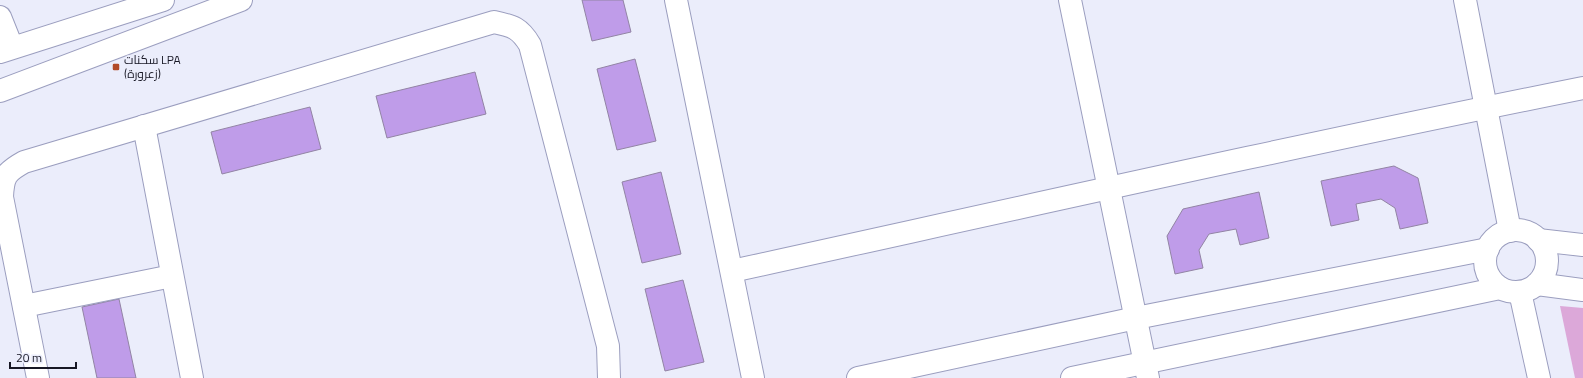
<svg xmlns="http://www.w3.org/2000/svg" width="1583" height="378" font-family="'Titillium Web',Cairo,sans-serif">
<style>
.grass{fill:#dca8d9}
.building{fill:#bf9ce9;stroke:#9284a4}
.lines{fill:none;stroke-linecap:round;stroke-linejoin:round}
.minor-casing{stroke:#9b9ebf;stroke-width:24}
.highway-casing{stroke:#9b9ebf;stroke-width:24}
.minor{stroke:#fff;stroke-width:22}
.highway{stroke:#fff;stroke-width:22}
.poi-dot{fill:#b14927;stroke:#ebedfb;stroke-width:1.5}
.labels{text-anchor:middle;stroke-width:3;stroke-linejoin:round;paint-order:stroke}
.poi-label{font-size:12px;fill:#171724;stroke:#ebedfb;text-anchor:start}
</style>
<rect width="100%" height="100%" fill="#ebedfb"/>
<!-- grass -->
<polygon class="grass" points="1560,306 1583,308 1583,378 1575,378"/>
<!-- building -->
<g class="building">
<polygon points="582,0 623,0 631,32 592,41"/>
<polygon points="635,59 656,141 617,150 597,69"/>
<polygon points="475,72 486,114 387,138 376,96"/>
<polygon points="310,107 321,149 222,174 211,132"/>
<polygon points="1394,166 1418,178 1428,223 1400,229 1395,208 1381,199 1356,204 1359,220 1331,226 1321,181"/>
<polygon points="661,172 681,254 642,263 622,182"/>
<polygon points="1259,192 1269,238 1240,245 1236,229 1209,234 1199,250 1203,268 1175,274 1167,236 1183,209"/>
<polygon points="683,280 704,362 665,371 645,289"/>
<polygon points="119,299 136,378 97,378 82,307"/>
</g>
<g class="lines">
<!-- minor casing -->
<g class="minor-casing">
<g id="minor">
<polyline points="676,0 753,378"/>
<polyline points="1070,0 1148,378"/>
<polyline points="1465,0 1510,231"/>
<polyline points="0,17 12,47"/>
<polyline points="144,126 192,378"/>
<circle cx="1516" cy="261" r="31"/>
<polyline points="1538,240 1583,245"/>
<path d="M732,271C1015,209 1298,145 1583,88"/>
<polyline points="1537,284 1583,290"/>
<polyline points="1520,292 1539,378"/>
<polyline points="24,306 172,276"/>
<path d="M38,378L2,197C3,176 6,172 24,162L494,22C513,26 520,28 530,45L608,346L609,378"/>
<polyline points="858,378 1136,318 1488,249"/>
<polyline points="1072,378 1500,288"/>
</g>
</g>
<!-- highway casing -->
<g class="highway-casing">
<g id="highway">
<polyline points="0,52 163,0"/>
<polyline points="0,91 241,0"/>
</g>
</g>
<!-- minor -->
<use href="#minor" class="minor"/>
<!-- highway -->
<use href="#highway" class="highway"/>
</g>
<!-- markers -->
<rect class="poi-dot" x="112" y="63" width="8" height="8" rx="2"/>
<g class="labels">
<!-- poi labels -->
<g class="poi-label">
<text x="124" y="64">سكنات LPA<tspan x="124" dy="14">(زعرورة)</tspan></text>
</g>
</g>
<!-- scale -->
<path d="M10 362v6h66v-6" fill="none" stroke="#171724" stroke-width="2"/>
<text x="16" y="362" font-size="12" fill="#171724" stroke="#ebedfb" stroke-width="3" paint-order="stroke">20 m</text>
</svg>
